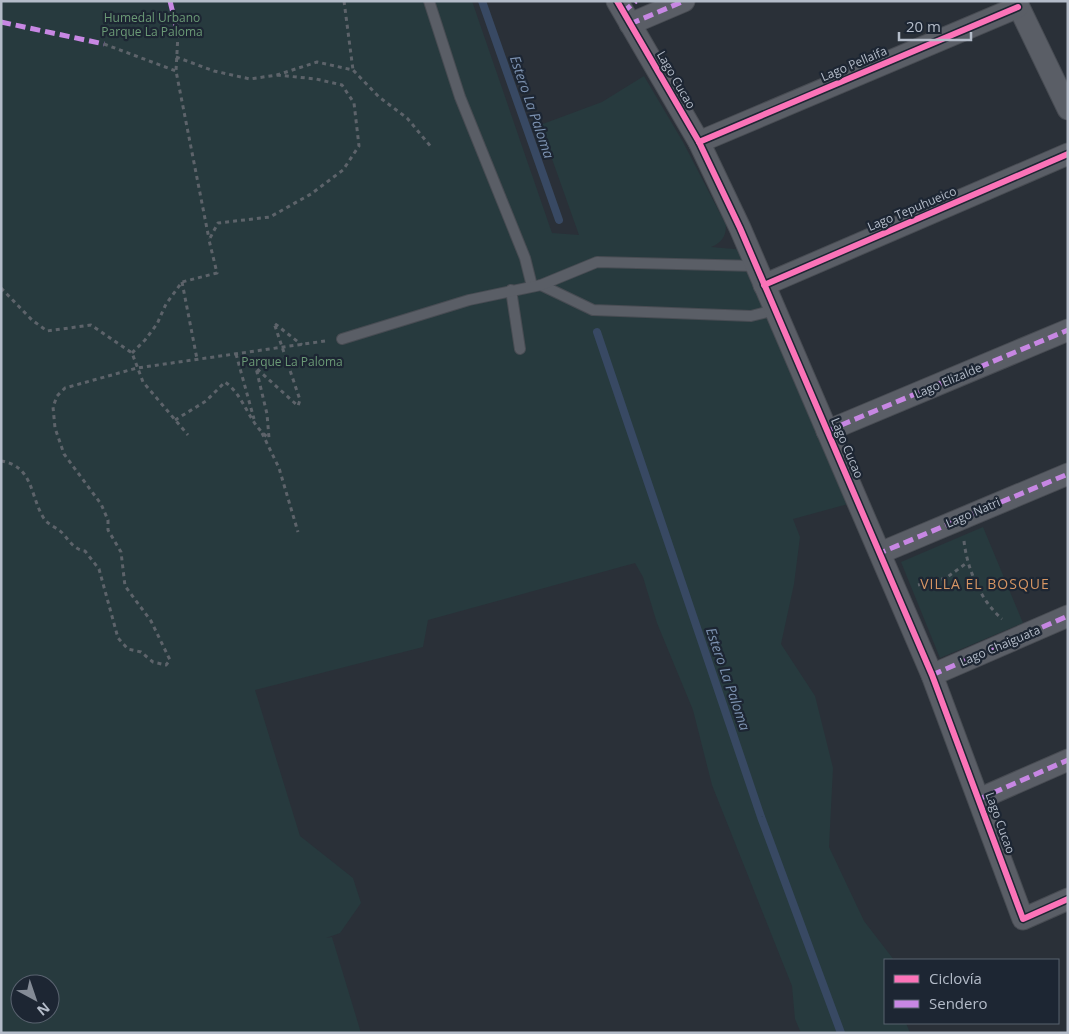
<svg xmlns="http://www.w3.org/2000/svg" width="1069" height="1034" font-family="'Open Sans',sans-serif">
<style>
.green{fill:#273a3e;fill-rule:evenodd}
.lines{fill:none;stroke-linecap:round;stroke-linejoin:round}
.stream{stroke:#384963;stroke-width:8}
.service-casing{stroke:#484c53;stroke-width:12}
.minor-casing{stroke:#484c53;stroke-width:23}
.path{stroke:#5d636a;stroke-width:3;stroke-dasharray:4 4;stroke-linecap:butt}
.service{stroke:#5a5e66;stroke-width:10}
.minor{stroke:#5a5e66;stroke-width:21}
.quiet{stroke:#c787e3;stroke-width:5;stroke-dasharray:10 5;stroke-linecap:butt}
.cycleway-casing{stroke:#1d2633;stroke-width:9}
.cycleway{stroke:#fb73b8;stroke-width:6}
.labels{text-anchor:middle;stroke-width:4.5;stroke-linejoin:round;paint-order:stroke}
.park-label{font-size:12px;fill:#6b9a76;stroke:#1d2633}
.street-label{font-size:12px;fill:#b4bcc9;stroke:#1d2633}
.water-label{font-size:14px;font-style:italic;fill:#7c92b1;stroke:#1d2633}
.neighbourhood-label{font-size:14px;letter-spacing:1px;fill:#d59563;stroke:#1d2633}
</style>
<rect width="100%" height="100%" fill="#2a3038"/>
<!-- green -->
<g class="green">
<path d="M1,1H472L552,233L579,235L540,125L602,102L644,76L683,142L726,225C726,237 721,243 711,247L745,250L848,504L793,519L800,537L794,584L781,644L815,696L833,768L829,847L864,921L894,960H885V1023H906L910,1033H801L795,1019L792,986L712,785L693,710L657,623L643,577L635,563L428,620L423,647L255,690L300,836L353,878L361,903L340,933L326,938L332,937L361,1033H1ZM20,984H50V1014H20Z"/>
<polygon points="983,527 1023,623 940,658 901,562"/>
</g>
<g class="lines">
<!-- stream -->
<g class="stream">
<polyline points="482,1 559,220"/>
<polyline points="597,332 761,817 841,1033"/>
</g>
<!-- service casing -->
<g class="service-casing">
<g id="service">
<polyline points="429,1 460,97 525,258 532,286"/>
<polyline points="541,285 593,310 751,316 775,310"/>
<polyline points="511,290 520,349"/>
<polyline points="342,339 469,300 541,285 597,262 756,266"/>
</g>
</g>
<!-- minor casing -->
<g class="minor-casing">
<g id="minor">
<polyline points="617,1 699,142 740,228 932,675 1023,919 1068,899"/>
<polyline points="1016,1 1068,109"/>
<polyline points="630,24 684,1"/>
<polyline points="699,142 1018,7"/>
<polyline points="764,285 1068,154"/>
<polyline points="827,431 1068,330"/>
<polyline points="880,553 1068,474"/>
<polyline points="932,675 1068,616"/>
<polyline points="979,799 1068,760"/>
</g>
</g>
<!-- path -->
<g class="path">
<polyline points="344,1 353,70"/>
<polyline points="178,34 176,71 209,239"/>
<polyline points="104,44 176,71"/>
<polyline points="176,57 214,71 250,79 277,75 317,62 353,70 379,97 407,118 432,148"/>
<polyline points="182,282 197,359"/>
<polyline points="1,288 32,320 47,331 91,325 132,353 143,382 188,435"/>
<polyline points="132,353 145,340 157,324 166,304 182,282 217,273 209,240 218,223 270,217 311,194 343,170 359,146 354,103 342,85 316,79 277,75"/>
<polyline points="236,354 254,419"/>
<path d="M175,420L206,401L225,382C245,396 249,425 269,438L267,414L256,368L298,406L300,400L274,323L302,345"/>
<polyline points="262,433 279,468 298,532"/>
<path d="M1,461C33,466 30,495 43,517C48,526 58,527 64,535C71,543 74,549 85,551L99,569L118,638L128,649L141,652L153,662L166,665L170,660L151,621L125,586L121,552L108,530V520L101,504L64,454L55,428L53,407L57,396L65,388L137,368L325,341"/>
<path d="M964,541C967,569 981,601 1002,619"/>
<polyline points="918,585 946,578 968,562"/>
</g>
<!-- service -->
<use href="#service" class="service"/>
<!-- minor -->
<use href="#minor" class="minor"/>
<!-- quiet -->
<g class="quiet">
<polyline points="170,1 178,34"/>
<polyline points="623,12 636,1"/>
<polyline points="1,22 104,44"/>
<polyline points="630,24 684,1"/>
<polyline points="827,431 1068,330"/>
<polyline points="881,557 880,553 1068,474"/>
<polyline points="932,675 1068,616"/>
<polyline points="979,799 1068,760"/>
</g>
<!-- cycleway casing -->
<g class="cycleway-casing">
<g id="cycleway">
<polyline points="617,1 699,142 740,228 932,675 1023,919 1068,899"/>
<polyline points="699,142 1018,7"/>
<polyline points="764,285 1068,154"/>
</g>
</g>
<!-- cycleway -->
<use href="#cycleway" class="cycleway"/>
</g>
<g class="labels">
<!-- park labels -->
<g class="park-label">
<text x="152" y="22">Humedal Urbano<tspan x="152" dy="14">Parque La Paloma</tspan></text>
<text x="292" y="366">Parque La Paloma</text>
</g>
<!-- street labels -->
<g class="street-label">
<text transform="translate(854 64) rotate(-23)" y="4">Lago Pellaifa</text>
<text transform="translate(676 80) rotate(60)" y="4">Lago Cucao</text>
<text transform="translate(912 209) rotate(-23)" y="4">Lago Tepuhueico</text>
<text transform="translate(948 381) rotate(-23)" y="4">Lago Elizalde</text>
<text transform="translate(847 448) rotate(67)" y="4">Lago Cucao</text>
<text transform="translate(973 513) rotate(-23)" y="4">Lago Natri</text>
<text transform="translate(1000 646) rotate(-23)" y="4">Lago Chaiguata</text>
<text transform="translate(1000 823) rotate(70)" y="4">Lago Cucao</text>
</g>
<!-- water labels -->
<g class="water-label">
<text transform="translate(532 107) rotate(71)" y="5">Estero La Paloma</text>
<text transform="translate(728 679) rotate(71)" y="5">Estero La Paloma</text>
</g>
<!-- neighbourhood labels -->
<g class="neighbourhood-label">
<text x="985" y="589">VILLA EL BOSQUE</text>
</g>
</g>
<!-- border -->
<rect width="1069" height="1034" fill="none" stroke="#b4bcc9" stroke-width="5"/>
<!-- legend -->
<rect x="884" y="959" width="175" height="65" fill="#1d2633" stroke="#59626f"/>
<rect x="894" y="975" width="25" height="8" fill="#fb73b8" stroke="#59626f"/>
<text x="929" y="984" font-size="15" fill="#b4bcc9">Ciclovía</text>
<rect x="894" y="1000" width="25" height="8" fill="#c787e3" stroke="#59626f"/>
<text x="929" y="1009" font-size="15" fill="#b4bcc9">Sendero</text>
<!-- north arrow -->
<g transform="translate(35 999) rotate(140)"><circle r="24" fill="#1d2633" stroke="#59626f"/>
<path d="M0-4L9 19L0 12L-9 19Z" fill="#848b96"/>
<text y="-8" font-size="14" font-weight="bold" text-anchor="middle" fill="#b4bcc9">N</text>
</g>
<!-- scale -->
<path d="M899 32v8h72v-8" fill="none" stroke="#b4bcc9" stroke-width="2.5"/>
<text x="906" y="32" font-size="15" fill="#b4bcc9" stroke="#1d2633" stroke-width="4" paint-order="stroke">20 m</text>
</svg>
